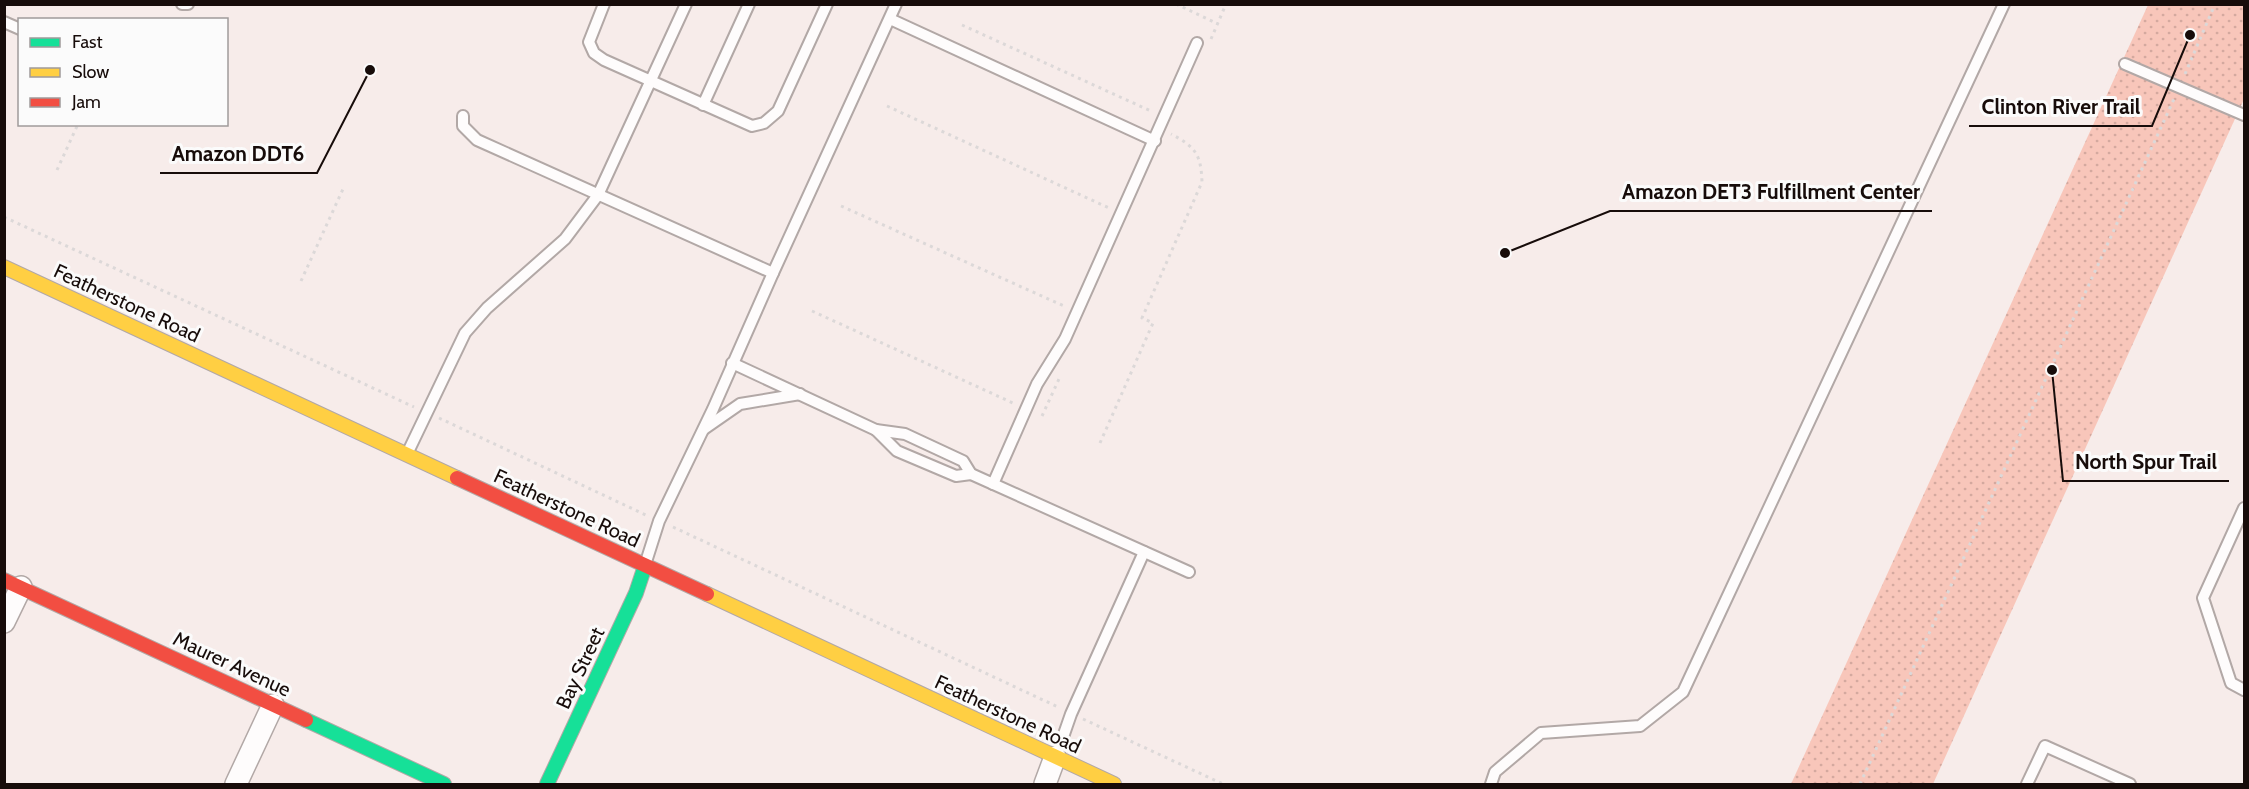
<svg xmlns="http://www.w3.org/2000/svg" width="2249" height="789" font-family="Cabin,sans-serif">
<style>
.park{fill:url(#park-dots)}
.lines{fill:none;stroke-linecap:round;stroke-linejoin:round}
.lane-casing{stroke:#b2a8a6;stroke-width:14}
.street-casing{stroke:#b2a8a6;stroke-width:24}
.fast-casing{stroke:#b2a8a6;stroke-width:16}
.slow-casing{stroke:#b2a8a6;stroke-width:16}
.jam-casing{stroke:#b2a8a6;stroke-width:16}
.path{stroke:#dcd8d8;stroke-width:3;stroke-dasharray:3 4.5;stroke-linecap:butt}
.lane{stroke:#fefcfc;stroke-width:10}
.street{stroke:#fefcfc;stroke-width:21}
.fast{stroke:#16e098;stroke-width:14}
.slow{stroke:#ffcf43;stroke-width:14}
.jam{stroke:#f24e42;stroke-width:14}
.labels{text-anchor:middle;stroke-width:6;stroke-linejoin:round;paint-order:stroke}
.street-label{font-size:20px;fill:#170c0a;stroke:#fbfbfb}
.leader{fill:none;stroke:#170c0a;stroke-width:2}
.callout-dot{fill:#170c0a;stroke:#fbfbfb;stroke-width:2}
.callout-label{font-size:21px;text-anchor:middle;font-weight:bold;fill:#170c0a;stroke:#fbfbfb;stroke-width:6;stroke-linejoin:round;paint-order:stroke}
</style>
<defs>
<pattern id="park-dots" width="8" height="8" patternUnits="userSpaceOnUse" patternTransform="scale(1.5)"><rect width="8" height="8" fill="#f8c6ba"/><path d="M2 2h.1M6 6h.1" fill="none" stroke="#d4a99f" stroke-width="1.8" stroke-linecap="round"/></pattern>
</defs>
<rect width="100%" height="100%" fill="#f7ecea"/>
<!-- park -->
<polygon class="park" points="2148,5 2244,5 2244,99 1933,784 1791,784"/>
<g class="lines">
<!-- lane casing -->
<g class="lane-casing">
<g id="lane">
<polyline points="182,4 188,4"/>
<polyline points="604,4 589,42 594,53 604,60 752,126 764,123 778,111 827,4"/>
<polyline points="890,19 1155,141"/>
<polyline points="4,22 20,29"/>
<polyline points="2125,64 2244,115"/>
<polyline points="703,105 749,4"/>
<polyline points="463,116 463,126 477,140 773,273 713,409 659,521 645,565"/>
<polyline points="773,273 896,4"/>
<polyline points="732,363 876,430 905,434 963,461 971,474 1189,572"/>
<polyline points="704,429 740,404 800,394"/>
<polyline points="876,430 897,451 956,476 971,474"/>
<polyline points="407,454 465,333 487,308 565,239 598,195 686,4"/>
<polyline points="993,484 1037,384 1065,339 1197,43"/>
<polyline points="2244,508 2203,598 2231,683 2244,690"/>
<polyline points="1056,757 1071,714 1144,552"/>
<polyline points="1491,784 1495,772 1541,733 1640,726 1683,692 2004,4"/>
<polyline points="2027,784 2045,746 2130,784"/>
</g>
</g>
<!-- street casing -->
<g class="street-casing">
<g id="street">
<polyline points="4,622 21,587"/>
<polyline points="236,784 273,705"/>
<polyline points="1045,784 1055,757"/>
</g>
</g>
<!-- fast casing -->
<g class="fast-casing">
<g id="fast">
<polyline points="306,720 444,784"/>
<polyline points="547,784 636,593 645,566"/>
</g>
</g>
<!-- slow casing -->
<g class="slow-casing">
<g id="slow">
<polyline points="4,267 457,478"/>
<polyline points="707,594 1114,784"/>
</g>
</g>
<!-- jam casing -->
<g class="jam-casing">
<g id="jam">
<polyline points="457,478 707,594"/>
<polyline points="4,580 306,720"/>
</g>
</g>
<!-- path -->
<g class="path">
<polyline points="1176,4 1218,24"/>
<polyline points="962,25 1153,112"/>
<polyline points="1211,39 1226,4"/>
<polyline points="2185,74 2215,4"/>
<polyline points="887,106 1109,208"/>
<polyline points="57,170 78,124"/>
<polyline points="841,206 1064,306"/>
<polyline points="4,217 414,407"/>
<polyline points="301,281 343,189"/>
<polyline points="812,311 1013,403"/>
<polyline points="1042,416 1059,379"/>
<polyline points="439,418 648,516"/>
<path d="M1100,443L1153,323L1142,318L1202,182C1201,155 1196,147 1171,134"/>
<polyline points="673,527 1058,707"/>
<polyline points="1083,719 1223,784"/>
<polyline points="1860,784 2174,99"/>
</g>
<!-- lane -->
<use href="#lane" class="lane"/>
<!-- street -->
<use href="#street" class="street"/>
<!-- fast -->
<use href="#fast" class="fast"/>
<!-- slow -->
<use href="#slow" class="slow"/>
<!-- jam -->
<use href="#jam" class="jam"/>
</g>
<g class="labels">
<!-- street labels -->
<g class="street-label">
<text transform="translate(127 303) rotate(25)" y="7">Featherstone Road</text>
<text transform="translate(567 508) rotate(25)" y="7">Featherstone Road</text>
<text transform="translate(232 664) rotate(25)" y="7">Maurer Avenue</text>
<text transform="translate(580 668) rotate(-65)" y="7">Bay Street</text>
<text transform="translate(1008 714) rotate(25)" y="7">Featherstone Road</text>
</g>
</g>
<!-- callouts -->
<path class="leader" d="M2190 35L2152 126H1969M370 70L317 173H160M1505 253L1610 211H1932M2052 370L2063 481H2229"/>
<g class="callout-dot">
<circle cx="2190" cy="35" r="6"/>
<circle cx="370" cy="70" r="6"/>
<circle cx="1505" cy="253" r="6"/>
<circle cx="2052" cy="370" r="6"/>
</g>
<g class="callout-label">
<text x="2061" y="114">Clinton River Trail</text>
<text x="238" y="161">Amazon DDT6</text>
<text x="1771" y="199">Amazon DET3 Fulfillment Center</text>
<text x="2146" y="469">North Spur Trail</text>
</g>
<!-- border -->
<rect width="2249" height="789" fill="none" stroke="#170c0a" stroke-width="12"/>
<!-- legend -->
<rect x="18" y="18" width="210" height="108" fill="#fbfbfb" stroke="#a09b9b" stroke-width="1.5"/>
<rect x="30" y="38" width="30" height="9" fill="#16e098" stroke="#a09b9b" stroke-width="1.5"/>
<text x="72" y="48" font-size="18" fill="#170c0a">Fast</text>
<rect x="30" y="68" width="30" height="9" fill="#ffcf43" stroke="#a09b9b" stroke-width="1.5"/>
<text x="72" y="78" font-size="18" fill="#170c0a">Slow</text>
<rect x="30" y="98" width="30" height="9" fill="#f24e42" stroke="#a09b9b" stroke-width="1.5"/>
<text x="72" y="108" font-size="18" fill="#170c0a">Jam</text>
</svg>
